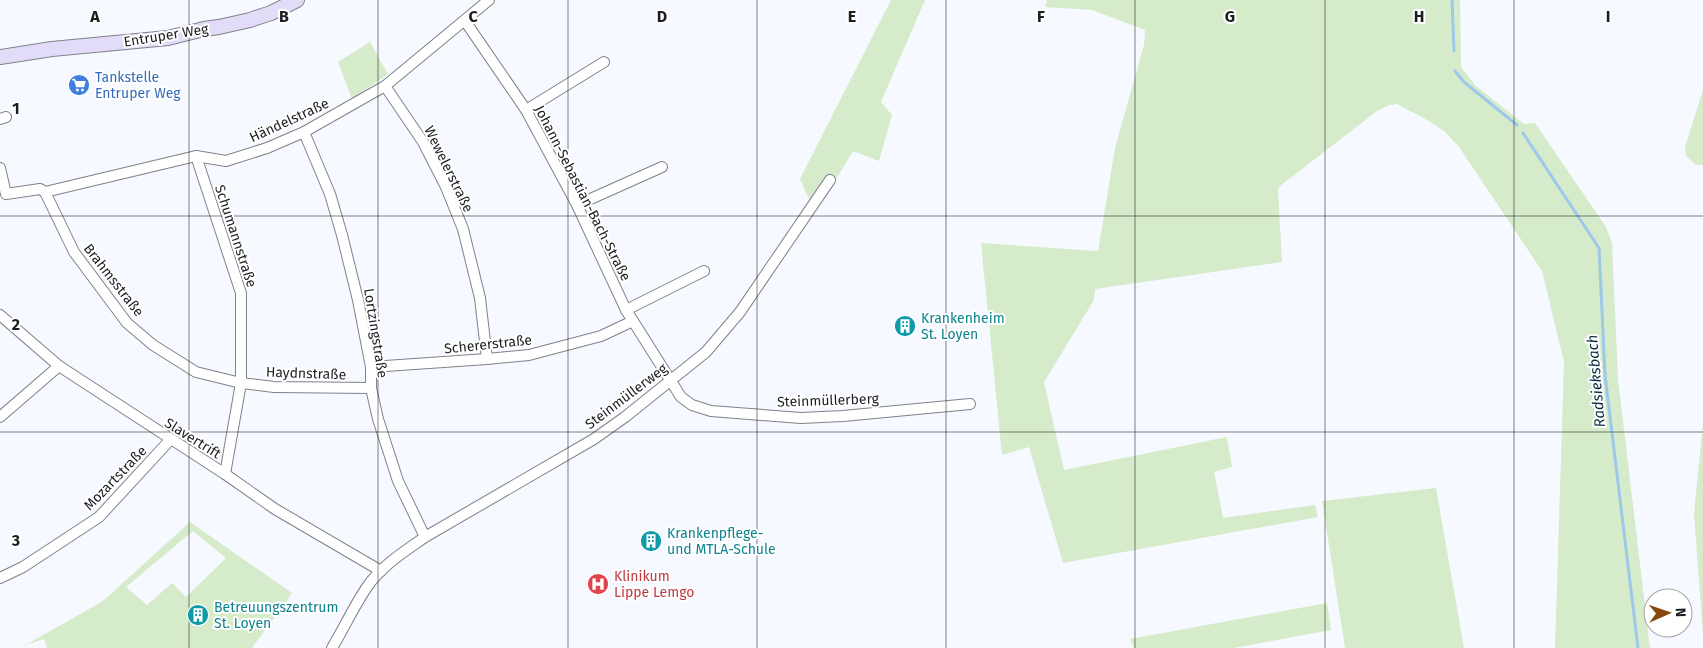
<svg xmlns="http://www.w3.org/2000/svg" width="1703" height="648" font-family="'Fira Sans',sans-serif">
<style>
.green{fill:#d6ebca;fill-rule:evenodd}
.lines{fill:none;stroke-linecap:round;stroke-linejoin:round}
.stream{stroke:#9dc8e9;stroke-width:3}
.minor-casing{stroke:#808289;stroke-width:12}
.secondary-casing{stroke:#808289;stroke-width:16}
.minor{stroke:#fff;stroke-width:10}
.secondary{stroke:#e3dcf9;stroke-width:14}
.grid{fill:none;stroke:#1d1e21;stroke-width:1;stroke-opacity:0.55}
.labels{text-anchor:middle;stroke-width:4;stroke-linejoin:round;paint-order:stroke}
.street-label{font-size:14px;fill:#1d1e21;stroke:#fff}
.shop-label{font-size:14px;fill:#366cbe;stroke:#fff;text-anchor:start}
.culture-label{font-size:14px;fill:#0d838f;stroke:#fff;text-anchor:start}
.health-label{font-size:14px;fill:#be3a42;stroke:#fff;text-anchor:start}
.water-label{font-size:15px;font-style:italic;fill:#092c43;stroke:#fff}
.grid-label{font-size:16px;text-anchor:middle;font-weight:bold;fill:#1d1e21;stroke:#fff;stroke-width:4;stroke-linejoin:round;paint-order:stroke}
</style>
<rect width="100%" height="100%" fill="#f6f9ff"/>
<!-- green -->
<g class="green">
<polygon points="891,0 925,0 881,102 892,115 879,161 853,151 835,181 824,178 810,201 800,179"/>
<polygon points="1047,0 1460,0 1461,67 1476,86 1524,124 1535,123 1606,227 1612,243 1618,379 1650,648 1555,648 1564,362 1542,271 1459,147 1444,131 1427,120 1397,104 1389,105 1377,111 1280,186 1278,190 1282,262 1095,289 1094,300 1044,382 1064,470 1227,437 1232,467 1214,472 1223,518 1315,505 1318,517 1063,563 1029,447 1002,455 981,243 1098,251 1115,148 1144,45 1145,30 1092,10 1045,7"/>
<polygon points="370,42 388,74 352,99 338,62"/>
<polygon points="1703,90 1703,165 1696,165 1686,156 1685,147"/>
<polygon points="1703,423 1703,634 1694,514"/>
<polygon points="1436,488 1464,648 1345,648 1322,501"/>
<path d="M190,522L292,593L252,648H47L44,639L15,648L29,643L103,601ZM193,531L226,558L186,597L172,583L147,605L126,587Z"/>
<polygon points="1327,603 1331,630 1234,648 1134,648 1130,639"/>
</g>
<g class="lines">
<!-- stream -->
<g class="stream">
<polyline points="1452,0 1454,51"/>
<polyline points="1455,71 1464,82 1517,125"/>
<polyline points="1523,133 1599,248 1605,375 1638,648"/>
</g>
<!-- minor casing -->
<g class="minor-casing">
<g id="minor">
<polyline points="465,21 526,110 577,205 626,310 681,397 692,405 711,411 801,418 843,416 970,404"/>
<polyline points="385,86 423,142 446,187 463,229 480,298 487,359"/>
<polyline points="526,110 604,62"/>
<polyline points="0,119 6,117"/>
<polyline points="304,132 330,194 342,235 358,300 371,367 371,388 378,419 398,481 425,537"/>
<polyline points="196,156 241,293 241,383 225,474"/>
<polyline points="0,168 6,194 40,189 45,192 196,156 226,161 267,148 304,132 385,86 489,0"/>
<polyline points="45,192 74,252 127,323 153,345 196,372 241,383 274,387 371,388"/>
<polyline points="577,205 662,167"/>
<polyline points="626,310 704,271"/>
<polyline points="0,315 59,366 225,474 275,509 381,571"/>
<polyline points="371,367 487,359 529,355 601,336 633,321"/>
<polyline points="0,417 59,366"/>
<polyline points="0,578 23,567 99,517 170,440"/>
<path d="M332,648C344,628 354,606 367,587C381,566 405,551 425,537L594,439L625,417L706,352L740,312L830,180"/>
</g>
</g>
<!-- secondary casing -->
<g class="secondary-casing">
<polyline id="secondary" points="0,57 52,49 168,38 204,29 219,27 250,20 271,13 297,0"/>
</g>
<!-- minor -->
<use href="#minor" class="minor"/>
<!-- secondary -->
<use href="#secondary" class="secondary"/>
</g>
<!-- grid -->
<path class="grid" d="M189,0V648M378,0V648M568,0V648M757,0V648M946,0V648M1135,0V648M1325,0V648M1514,0V648M0,216H1703M0,432H1703"/>
<!-- icons -->
<defs>
<g id="supermarket-disc" transform="scale(1.125)"><circle r="9.5" fill="#3f7fe0" stroke="#fff"/><path d="M-6-5.5h2.5l.6 2H6L4.5 2H-2.5L-4.4-4H-6ZM-1.5 3.2a1.3 1.3 0 1 0 .1 0ZM3 3.2a1.3 1.3 0 1 0 .1 0Z" fill="#fff"/></g>
<g id="building-disc" transform="scale(1.125)"><circle r="9.5" fill="#0f9aa8" stroke="#fff"/><path d="M-4-6H4V6H1V3H-1V6H-4ZM-2.5-4.3h1.7v1.8h-1.7ZM.8-4.3h1.7v1.8H.8ZM-2.5-1h1.7V.8h-1.7ZM.8-1h1.7V.8H.8Z" fill="#fff"/></g>
<g id="hospital-disc" transform="scale(1.125)"><circle r="9.5" fill="#e0444e" stroke="#fff"/><path d="M-5-5h3v3.5h4V-5h3V5h-3V1.5h-4V5h-3Z" fill="#fff"/></g>
</defs>
<g fill-rule="evenodd">
<use href="#supermarket-disc" x="79" y="85"/>
<use href="#building-disc" x="905" y="326"/>
<use href="#building-disc" x="651" y="541"/>
<use href="#hospital-disc" x="598" y="584"/>
<use href="#building-disc" x="198" y="615"/>
</g>
<g class="labels">
<!-- street labels -->
<g class="street-label">
<text transform="translate(166 35) rotate(-9)" y="5">Entruper Weg</text>
<text transform="translate(289 120) rotate(-25)" y="5">Händelstraße</text>
<text transform="translate(449 169) rotate(64)" y="5">Wewelerstraße</text>
<text transform="translate(583 193) rotate(63)" y="5">Johann-Sebastian-Bach-Straße</text>
<text transform="translate(236 236) rotate(72)" y="5">Schumannstraße</text>
<text transform="translate(114 280) rotate(52)" y="5">Brahmsstraße</text>
<text transform="translate(376 333) rotate(81)" y="5">Lortzingstraße</text>
<text transform="translate(488 344) rotate(-6)" y="5">Schererstraße</text>
<text transform="translate(306 373) rotate(2)" y="5">Haydnstraße</text>
<text transform="translate(626 396) rotate(-37)" y="5">Steinmüllerweg</text>
<text transform="translate(828 400) rotate(-2)" y="5">Steinmüllerberg</text>
<text transform="translate(193 438) rotate(32)" y="5">Slavertrift</text>
<text transform="translate(115 478) rotate(-46)" y="5">Mozartstraße</text>
</g>
<!-- shop labels -->
<g class="shop-label">
<text x="95" y="82">Tankstelle<tspan x="95" dy="16">Entruper Weg</tspan></text>
</g>
<!-- culture labels -->
<g class="culture-label">
<text x="921" y="323">Krankenheim<tspan x="921" dy="16">St. Loyen</tspan></text>
<text x="667" y="538">Krankenpflege-<tspan x="667" dy="16">und MTLA-Schule</tspan></text>
<text x="214" y="612">Betreuungszentrum<tspan x="214" dy="16">St. Loyen</tspan></text>
</g>
<!-- health labels -->
<g class="health-label">
<text x="614" y="581">Klinikum<tspan x="614" dy="16">Lippe Lemgo</tspan></text>
</g>
<!-- water labels -->
<g class="water-label">
<text transform="translate(1596 381) rotate(-95)" y="5">Radsieksbach</text>
</g>
</g>
<g class="grid-label">
<text x="95" y="22">A</text>
<text x="284" y="22">B</text>
<text x="473" y="22">C</text>
<text x="662" y="22">D</text>
<text x="852" y="22">E</text>
<text x="1041" y="22">F</text>
<text x="1230" y="22">G</text>
<text x="1419" y="22">H</text>
<text x="1608" y="22">I</text>
<text x="16" y="114">1</text>
<text x="16" y="330">2</text>
<text x="16" y="546">3</text>
</g>
<!-- north arrow -->
<g transform="translate(1668 613) rotate(88)"><circle r="24" fill="#ffffff" stroke="#a5a5a6"/>
<path d="M0-4L9 19L0 12L-9 19Z" fill="#87480e"/>
<text y="-8" font-size="14" font-weight="bold" text-anchor="middle" fill="#1d1e21">N</text>
</g>
</svg>
